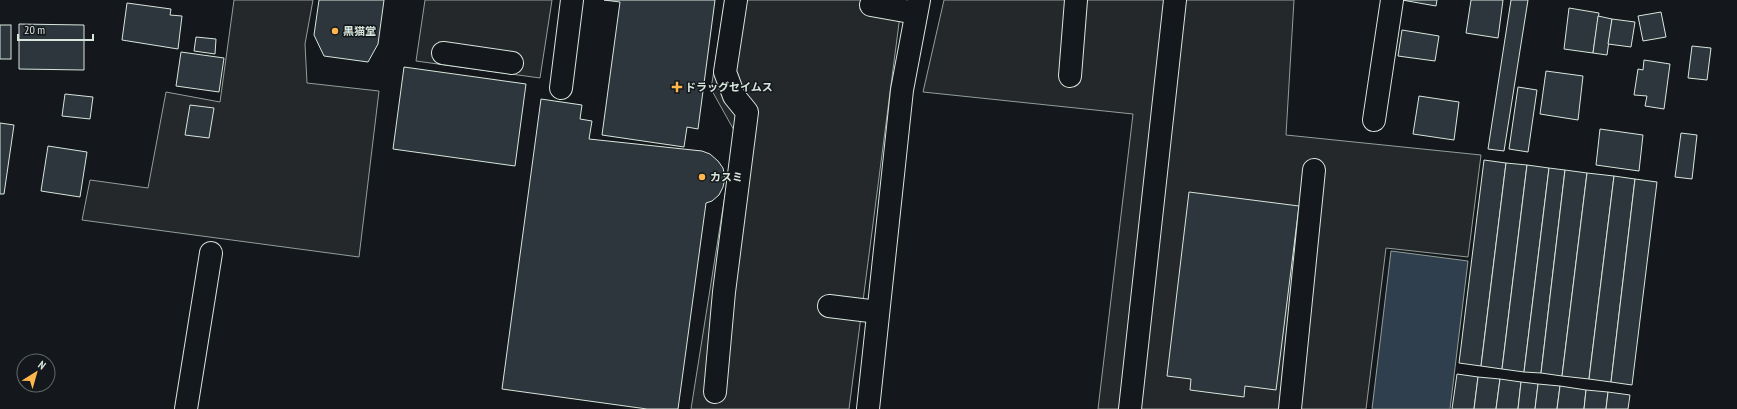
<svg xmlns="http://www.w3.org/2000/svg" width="1737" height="409" font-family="'PT Sans Narrow','Noto Sans JP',sans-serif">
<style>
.parking{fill:#24282b;stroke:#939e99}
.water{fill:#2f3f4d;stroke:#939e99}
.building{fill:#2c363c;stroke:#d8e6dc}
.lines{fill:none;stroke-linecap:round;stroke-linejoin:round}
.minor-casing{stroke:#d8e6dc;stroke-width:24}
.minor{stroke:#14181c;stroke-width:22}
.poi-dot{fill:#ffb74d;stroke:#14181c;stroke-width:1.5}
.labels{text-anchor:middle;stroke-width:3;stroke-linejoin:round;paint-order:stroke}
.poi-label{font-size:11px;font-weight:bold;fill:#d8e6dc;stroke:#14181c;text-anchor:start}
</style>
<rect width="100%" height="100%" fill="#14181c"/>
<!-- parking -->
<g class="parking">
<polygon points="234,0 313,0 305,44 307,83 379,91 359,257 82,220 90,180 148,188 166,92 220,102"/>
<polygon points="425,0 552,0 540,78 416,61"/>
<polygon points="725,0 902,0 849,409 691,409 735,132 711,89"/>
<polygon points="944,0 1294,0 1286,135 1481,155 1468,257 1386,248 1366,409 1098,409 1133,114 923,92"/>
</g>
<!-- water -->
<polygon class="water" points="1391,251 1468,261 1450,409 1372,409"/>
<!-- building -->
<g class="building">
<polygon points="319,0 384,0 378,44 368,62 324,56 314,35"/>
<polygon points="604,0 715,0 698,129 687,127 684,147 602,135 620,2"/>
<polygon points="1402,0 1437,0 1436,6"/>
<polygon points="1471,0 1503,0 1498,38 1466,33"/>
<polygon points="1511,0 1528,0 1504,151 1488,149"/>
<polygon points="127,3 171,9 170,15 182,16 178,49 122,40"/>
<polygon points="1569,8 1599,13 1593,53 1564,49"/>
<polygon points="1661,12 1666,37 1643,41 1638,16"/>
<polygon points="1598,16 1612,19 1607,55 1593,53"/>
<polygon points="1612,19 1635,22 1631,47 1608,44"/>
<polygon points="19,24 84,25 84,70 19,69"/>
<rect x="0" y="25" width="11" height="34"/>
<polygon points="1402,30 1439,36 1435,61 1398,56"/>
<polygon points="196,37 216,39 215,54 194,51"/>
<polygon points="1692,46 1711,48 1707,80 1688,78"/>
<polygon points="181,52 224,58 219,92 176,86"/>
<polygon points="1644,60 1670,64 1664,109 1645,106 1647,96 1634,95 1638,69 1643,70"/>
<polygon points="404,67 526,84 515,166 393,149"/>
<polygon points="1546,71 1583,76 1578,120 1540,114"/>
<polygon points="1518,87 1537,90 1528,152 1509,149"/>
<polygon points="65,94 93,97 90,119 62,116"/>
<polygon points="1419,96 1459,102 1454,140 1413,134"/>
<polygon points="541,99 582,105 580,119 592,121 589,139 702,151 710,154 718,161 723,168 725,178 723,187 719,195 712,201 706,203 678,409 647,409 502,389"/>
<polygon points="190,105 214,108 209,138 185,135"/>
<polygon points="0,123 14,125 4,194 0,194"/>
<polygon points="1600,129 1643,135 1639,171 1596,165"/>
<polygon points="1681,133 1697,135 1692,179 1675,177"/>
<polygon points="48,146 87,152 80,197 41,191"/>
<polygon points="1484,160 1506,163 1481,366 1459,363"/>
<polygon points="1506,163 1527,165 1502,369 1481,366"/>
<polygon points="1527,165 1549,168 1524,372 1502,369"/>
<polygon points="1549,168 1565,170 1541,373 1524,372"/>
<polygon points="1565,170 1587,173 1562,376 1541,373"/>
<polygon points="1587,173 1614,176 1589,379 1562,376"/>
<polygon points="1614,176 1635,179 1611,382 1589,379"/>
<polygon points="1635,179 1657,182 1632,385 1611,382"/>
<polygon points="1189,192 1299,206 1276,390 1245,386 1244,397 1190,390 1191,379 1167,376"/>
<polygon points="1457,374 1478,377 1474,409 1452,409"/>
<polygon points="1478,377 1500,379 1496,409 1474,409"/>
<polygon points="1500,379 1521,382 1518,409 1496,409"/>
<polygon points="1521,382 1538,384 1535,409 1518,409"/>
<polygon points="1538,384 1560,386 1557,409 1535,409"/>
<polygon points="1560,386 1586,390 1584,409 1557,409"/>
<polygon points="1586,390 1608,392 1606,409 1584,409"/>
<polygon points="1608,392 1630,395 1628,409 1606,409"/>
</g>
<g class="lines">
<!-- minor casing -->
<g class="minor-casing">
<g id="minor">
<polyline points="871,5 916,13"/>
<polyline points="443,53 512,63"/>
<polyline points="1070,76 1076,0"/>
<polyline points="561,88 572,0"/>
<polyline points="1374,120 1392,0"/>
<polyline points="829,306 878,312"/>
<polyline points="715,392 724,292 747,112 734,96 725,72 736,0"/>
<polyline points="186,409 211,253"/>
<polyline points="868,409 902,90 919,0"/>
<polyline points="1130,409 1175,0"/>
<polyline points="1290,409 1314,170"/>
</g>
</g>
<!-- minor -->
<use href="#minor" class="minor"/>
</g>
<!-- markers -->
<g class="poi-dot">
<circle cx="335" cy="31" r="4"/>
<path d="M675 81h4v4h4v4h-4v4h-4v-4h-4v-4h4z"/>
<circle cx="702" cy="177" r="4"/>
</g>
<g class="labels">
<!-- poi labels -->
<g class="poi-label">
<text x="343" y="35">黒猫堂</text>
<text x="685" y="91">ドラッグセイムス</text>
<text x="710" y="181">カスミ</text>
</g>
</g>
<!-- north arrow -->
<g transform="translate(36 373) rotate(37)"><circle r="19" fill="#14181c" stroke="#626a69"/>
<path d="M0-3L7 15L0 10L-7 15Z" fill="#ffb74d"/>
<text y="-6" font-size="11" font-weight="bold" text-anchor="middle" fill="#d8e6dc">N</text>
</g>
<!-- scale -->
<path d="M18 34v6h75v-6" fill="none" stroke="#d8e6dc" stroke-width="2"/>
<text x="24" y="34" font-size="12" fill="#d8e6dc" stroke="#14181c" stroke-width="3" paint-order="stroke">20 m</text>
</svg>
